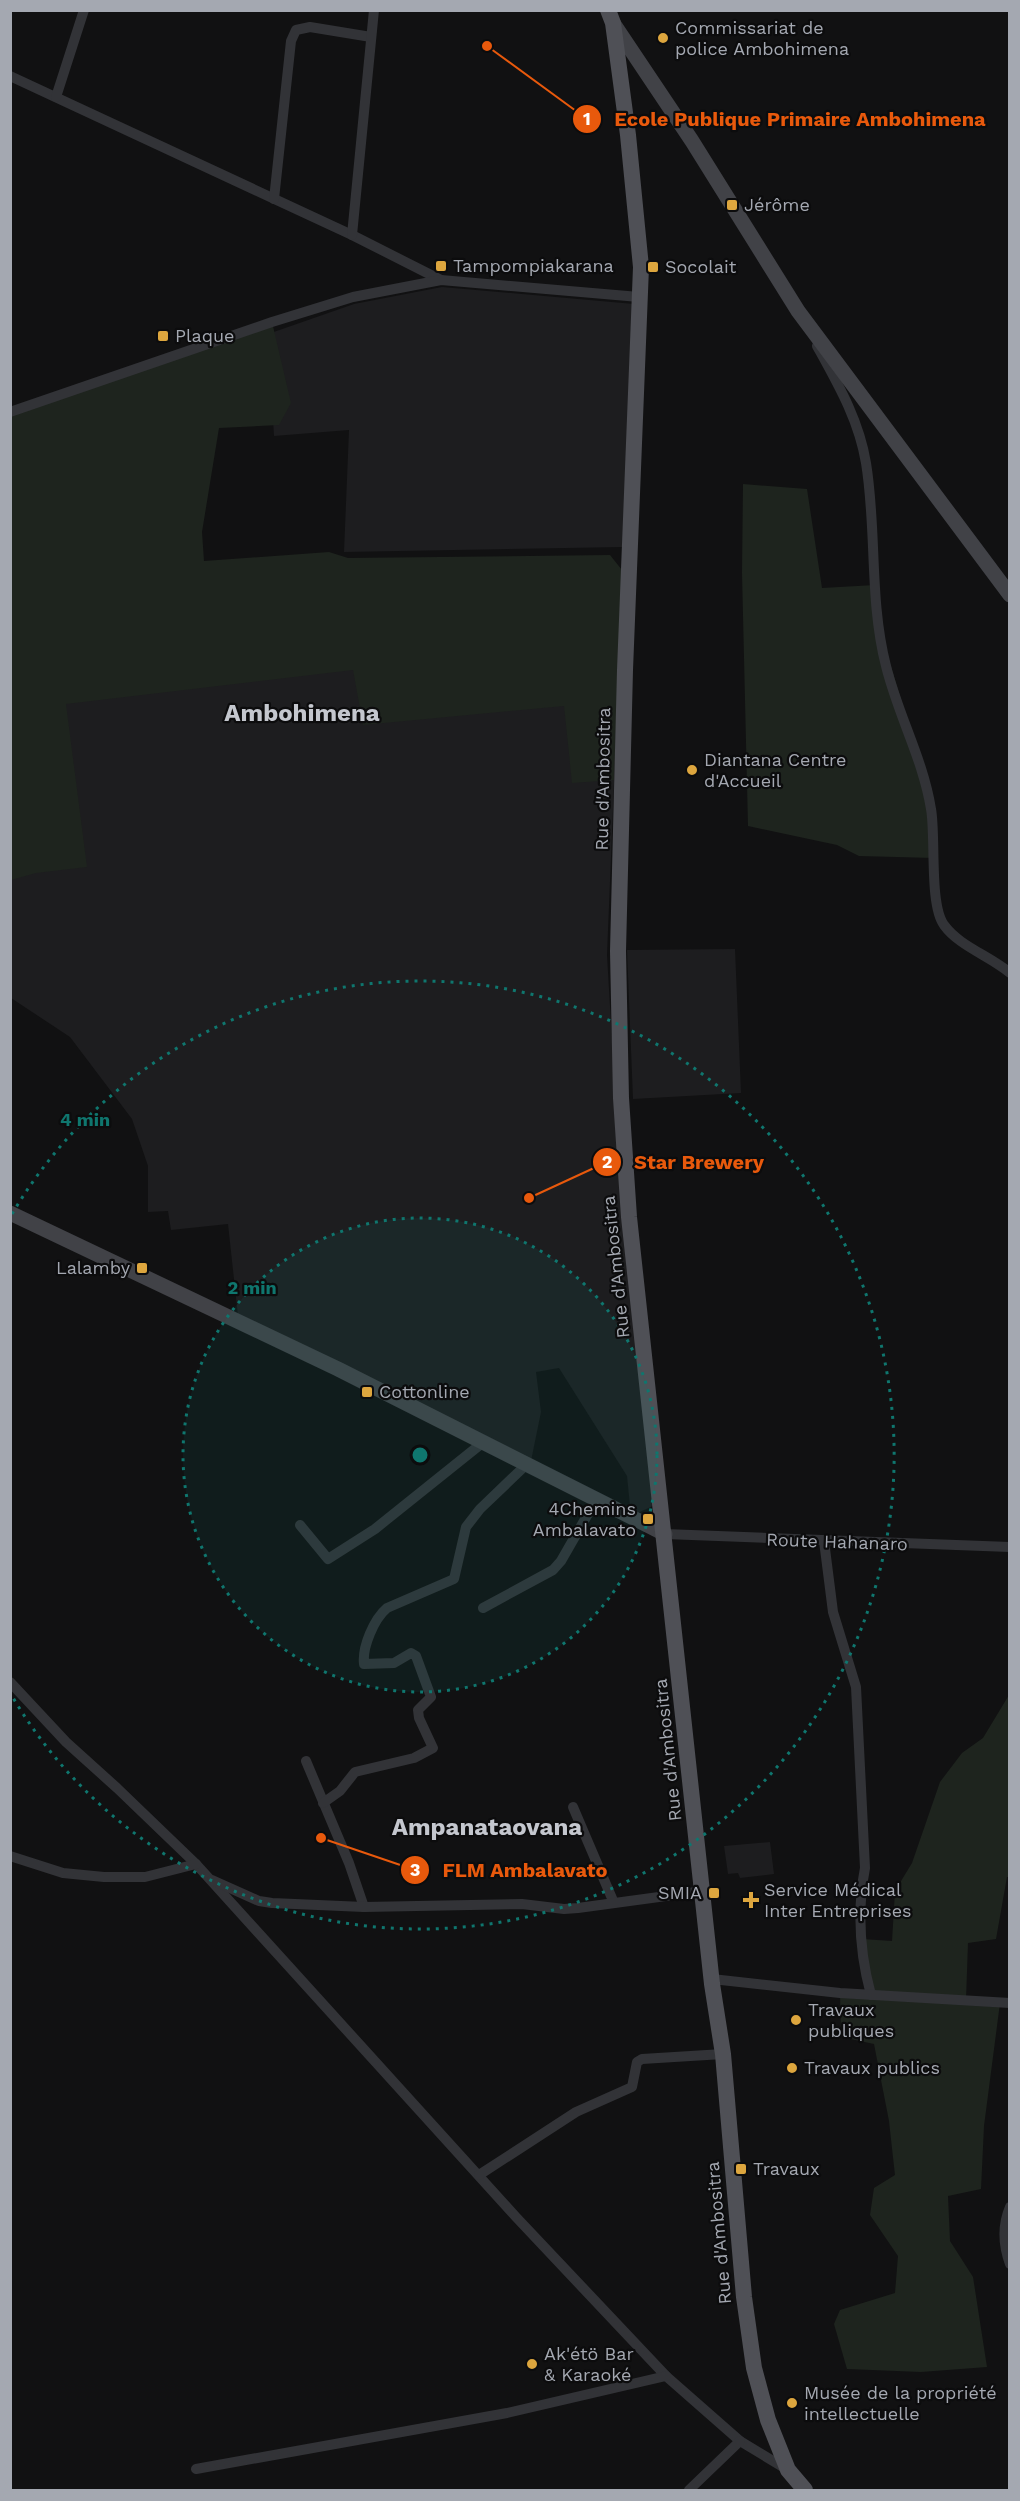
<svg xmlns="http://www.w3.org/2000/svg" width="1020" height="2501" font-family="'Work Sans',sans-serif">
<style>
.built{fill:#1d1d1f}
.green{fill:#1e241e}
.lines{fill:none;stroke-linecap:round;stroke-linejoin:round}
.street{stroke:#323337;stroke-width:10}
.secondary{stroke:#414247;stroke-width:15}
.primary{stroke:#4f5056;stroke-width:16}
.ring{fill:none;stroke:#0f766e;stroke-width:3;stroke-dasharray:3 6}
.poi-dot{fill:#dda63e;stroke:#0c0c0d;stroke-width:2}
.labels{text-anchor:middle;stroke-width:4.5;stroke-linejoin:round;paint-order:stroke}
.poi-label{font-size:18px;fill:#a4a8b1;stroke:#0c0c0d;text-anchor:start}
.street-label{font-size:18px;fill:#a4a8b1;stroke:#0c0c0d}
.district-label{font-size:24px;font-weight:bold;fill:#c4c7ce;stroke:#0c0c0d}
.centre{fill:#0f766e;stroke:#0c0c0d;stroke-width:3}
.ring-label{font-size:18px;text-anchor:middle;font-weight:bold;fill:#0f766e;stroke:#0c0c0d;stroke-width:4.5;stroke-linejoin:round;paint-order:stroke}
.leader{fill:none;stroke:#e8590c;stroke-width:2}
.callout-dot{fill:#e8590c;stroke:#0c0c0d;stroke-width:2}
.mark-label{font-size:18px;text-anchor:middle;font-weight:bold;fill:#fff}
.callout-label{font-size:20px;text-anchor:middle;font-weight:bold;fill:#e8590c;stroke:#0c0c0d;stroke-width:4.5;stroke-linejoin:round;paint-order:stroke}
</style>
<rect width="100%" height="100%" fill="#111112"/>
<!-- built -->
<g class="built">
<polygon points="442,287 634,304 623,547 344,552 349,430 274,436 268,334 354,304"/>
<polygon points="10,566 620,637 607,955 619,1159 655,1505 631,1516 627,1476 559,1368 536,1372 541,1412 531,1461 238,1316 228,1224 171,1230 168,1211 148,1212 148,1166 132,1119 70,1037 11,998"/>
<polygon points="735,949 741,1093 633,1099 627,950"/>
<polygon points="770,1842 774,1874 740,1878 738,1873 728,1874 724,1846"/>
</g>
<!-- green -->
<g class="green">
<polygon points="272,322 291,403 279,425 219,428 202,532 204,561 329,552 348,558 610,555 622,570 614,780 572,783 564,706 363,725 353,670 66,704 87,867 36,873 11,880 11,412"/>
<polygon points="743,484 807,489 822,588 875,585 880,630 923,772 934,858 859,856 837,845 748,826 742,573"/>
<polygon points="1009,1695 1009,1877 1007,1877 996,1939 968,1943 966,2000 1000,2003 984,2126 981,2189 948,2196 950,2241 973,2277 987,2367 921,2372 847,2369 834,2324 840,2310 895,2293 898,2256 870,2215 874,2188 895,2175 889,2121 874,2044 841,2037 840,1993 870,1995 862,1939 892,1941 895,1891 912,1863 940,1782 962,1753 983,1738"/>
</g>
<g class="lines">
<!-- street -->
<g class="street">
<polyline points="10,76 352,235 441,280"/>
<polyline points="56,97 84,10"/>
<polyline points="274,199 291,41 296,30 310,27 371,37"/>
<polyline points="352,235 374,10"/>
<path d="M817,346C838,384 859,420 866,463C877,530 869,600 886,666C898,715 923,759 931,809C936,836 929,905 944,925C959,946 990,956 1010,973"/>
<polyline points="10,412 272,322 353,297 441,280 639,297"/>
<polyline points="300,1525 328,1559 375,1529 481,1444"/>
<polyline points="665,1534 1010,1547"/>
<path d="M824,1541L833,1612L856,1687L865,1868C857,1910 860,1954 871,1995"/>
<polyline points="483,1608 553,1570 561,1561 596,1500"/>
<polyline points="10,1682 66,1742 117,1788 196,1864 516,2217 666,2376 740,2441 788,2470"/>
<polyline points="306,1761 349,1863 364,1907"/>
<path d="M323,1803L340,1791L355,1772L414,1758L433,1748L419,1718L418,1710L431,1697L416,1656L411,1653L394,1663L364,1664C362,1647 374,1619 387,1608L454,1579L466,1527L480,1509L527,1464"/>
<polyline points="573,1807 614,1903"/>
<polyline points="10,1856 63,1873 104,1877 145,1877 196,1864"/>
<polyline points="212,1880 259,1901 272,1903 364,1907 522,1904 564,1909 578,1908 703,1891"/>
<polyline points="712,1979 840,1993 1010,2003"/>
<polyline points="479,2175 576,2112 632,2087 637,2062 642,2059 723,2054"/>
<path d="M1010,2207C1002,2226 1003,2245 1010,2264"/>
<polyline points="196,2469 507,2413 666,2376"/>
<polyline points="689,2490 740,2441"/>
</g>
<!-- secondary -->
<g class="secondary">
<polyline points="613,23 692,141 798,311 1010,595"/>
<polyline points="10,1213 338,1369 665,1534"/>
</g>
<!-- primary -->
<polyline class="primary" points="608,10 613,23 628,135 641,267 625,670 618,951 621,1098 629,1217 712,1984 723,2054 744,2297 754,2368 768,2420 788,2470 805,2490"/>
</g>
<!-- distance rings -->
<circle cx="420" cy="1455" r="237" fill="#0f766e" fill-opacity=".12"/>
<g class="ring">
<circle cx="420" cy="1455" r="237"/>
<path d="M12 1214A474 474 0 1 1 12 1696"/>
</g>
<!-- markers -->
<g class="poi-dot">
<circle cx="663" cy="38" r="6"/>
<rect x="726" y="199" width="12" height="12" rx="3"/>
<rect x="435" y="260" width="12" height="12" rx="3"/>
<rect x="647" y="261" width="12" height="12" rx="3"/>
<rect x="157" y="330" width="12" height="12" rx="3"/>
<circle cx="692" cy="770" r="6"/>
<rect x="136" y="1262" width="12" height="12" rx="3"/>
<rect x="361" y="1386" width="12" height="12" rx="3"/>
<rect x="642" y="1513" width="12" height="12" rx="3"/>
<rect x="708" y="1887" width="12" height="12" rx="3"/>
<path d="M748 1891h6v6h6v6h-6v6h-6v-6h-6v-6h6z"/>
<circle cx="796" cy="2020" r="6"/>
<circle cx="792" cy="2068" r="6"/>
<rect x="735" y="2163" width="12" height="12" rx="3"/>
<circle cx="532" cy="2364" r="6"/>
<circle cx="792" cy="2403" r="6"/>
</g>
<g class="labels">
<!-- poi labels -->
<g class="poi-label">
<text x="675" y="34">Commissariat de<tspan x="675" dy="21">police Ambohimena</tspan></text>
<text x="744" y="211">Jérôme</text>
<text x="453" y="272">Tampompiakarana</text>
<text x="665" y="273">Socolait</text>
<text x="175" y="342">Plaque</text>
<text x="704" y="766">Diantana Centre<tspan x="704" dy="21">d'Accueil</tspan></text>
<text x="130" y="1274" text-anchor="end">Lalamby</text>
<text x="379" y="1398">Cottonline</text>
<text x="636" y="1515" text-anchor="end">4Chemins<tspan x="636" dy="21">Ambalavato</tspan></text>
<text x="764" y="1896">Service Médical<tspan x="764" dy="21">Inter Entreprises</tspan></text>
<text x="702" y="1899" text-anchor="end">SMIA</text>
<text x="808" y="2016">Travaux<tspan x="808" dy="21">publiques</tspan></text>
<text x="804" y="2074">Travaux publics</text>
<text x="753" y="2175">Travaux</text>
<text x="544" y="2360">Ak'étö Bar<tspan x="544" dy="21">&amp; Karaoké</tspan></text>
<text x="804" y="2399">Musée de la propriété<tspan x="804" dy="21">intellectuelle</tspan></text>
</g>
<!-- street labels -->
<g class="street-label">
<text transform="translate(603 779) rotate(-89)" y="6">Rue d'Ambositra</text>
<text transform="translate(616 1267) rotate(-96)" y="6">Rue d'Ambositra</text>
<text transform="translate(837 1542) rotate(2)" y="6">Route Hahanaro</text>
<text transform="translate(668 1750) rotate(-96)" y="6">Rue d'Ambositra</text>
<text transform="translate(719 2233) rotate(-95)" y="6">Rue d'Ambositra</text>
</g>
<!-- district labels -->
<g class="district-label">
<text x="302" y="721">Ambohimena</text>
<text x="487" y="1835">Ampanataovana</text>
</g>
</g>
<circle cx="420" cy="1455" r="9" class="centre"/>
<g class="ring-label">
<text x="85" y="1126">4 min</text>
<text x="252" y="1294">2 min</text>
</g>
<!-- callouts -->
<path class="leader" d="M487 46L587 119M529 1198L607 1162M321 1838L415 1870"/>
<g class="callout-dot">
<circle cx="487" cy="46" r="6"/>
<circle cx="529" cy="1198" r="6"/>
<circle cx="321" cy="1838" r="6"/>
<circle cx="587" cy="119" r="15"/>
<circle cx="607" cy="1162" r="15"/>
<circle cx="415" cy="1870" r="15"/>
</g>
<g class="mark-label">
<text x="587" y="125">1</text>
<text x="607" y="1168">2</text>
<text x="415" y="1876">3</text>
</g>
<g class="callout-label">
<text x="800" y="126">Ecole Publique Primaire Ambohimena</text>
<text x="699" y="1169">Star Brewery</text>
<text x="525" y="1877">FLM Ambalavato</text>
</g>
<!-- border -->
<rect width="1020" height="2501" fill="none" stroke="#a4a8b1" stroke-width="24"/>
</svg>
